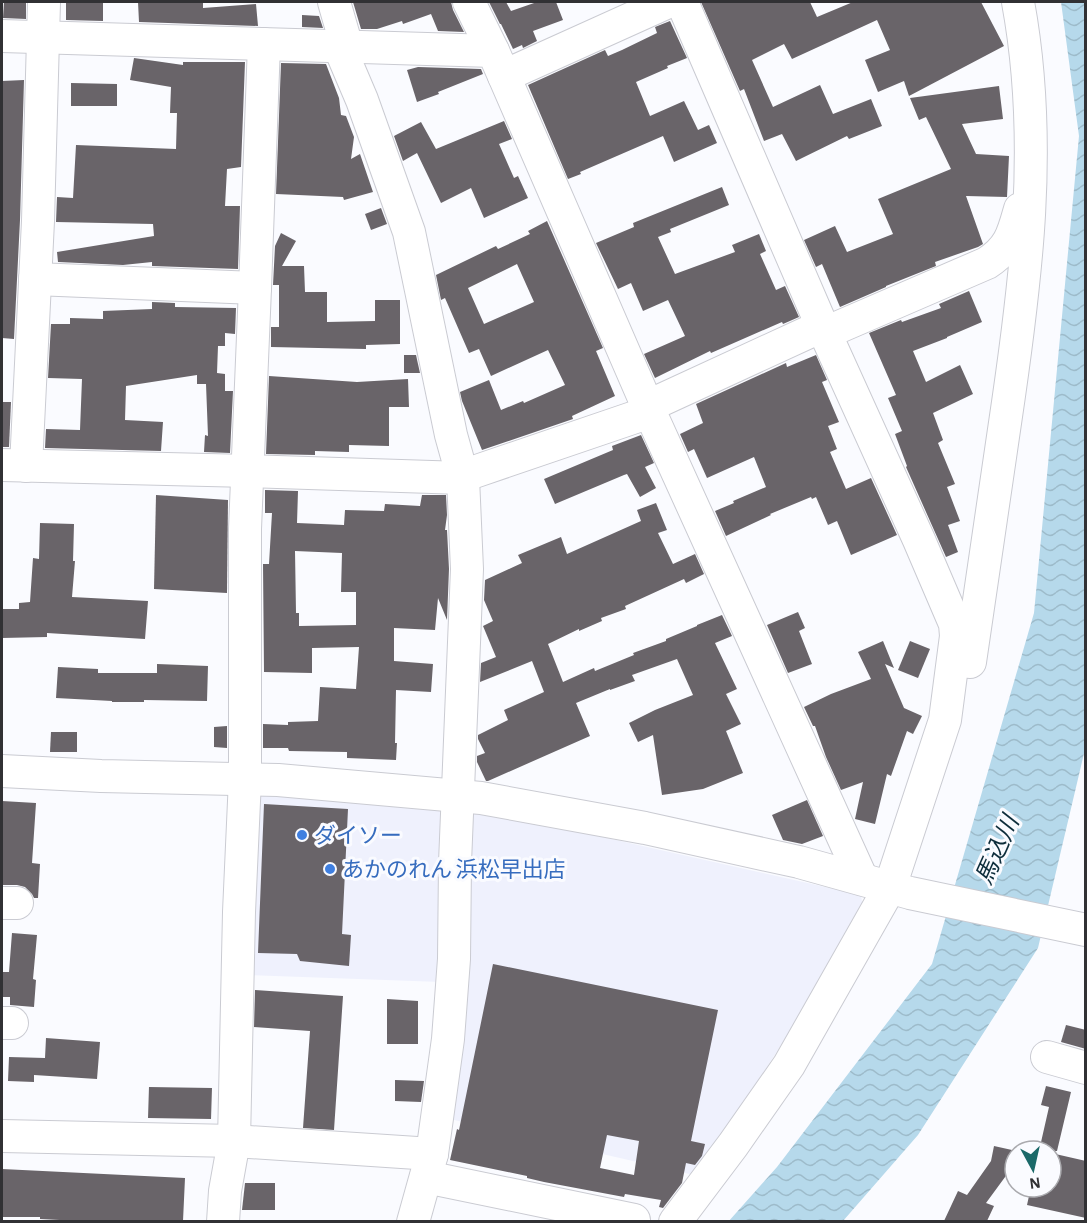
<svg xmlns="http://www.w3.org/2000/svg" width="1087" height="1223" font-family="'Alegreya Sans','Noto Sans JP',sans-serif">
<style>
.built{fill:#eff1fd}
.water{fill:url(#water-waves)}
.building{fill:#696469;fill-rule:evenodd}
.lines{fill:none;stroke-linecap:round;stroke-linejoin:round}
.minor-casing{stroke:#cacbd2;stroke-width:34}
.minor{stroke:#fff;stroke-width:32}
.shop-dot{fill:#3f7fe0;stroke:#fafbff;stroke-width:2}
.labels{text-anchor:middle;stroke-width:6;stroke-linejoin:round;paint-order:stroke}
.shop-label{font-size:22px;fill:#366cbe;stroke:#fafbff;text-anchor:start}
.water-label{font-size:24px;font-style:italic;fill:#0d2d3b;stroke:#fafbff}
</style>
<defs>
<pattern id="water-waves" width="16" height="10" patternUnits="userSpaceOnUse" patternTransform="scale(1.5)"><rect width="16" height="10" fill="#b6d9eb"/><path d="M0 5q4-4 8 0t8 0" fill="none" stroke="#9dbbca"/></pattern>
</defs>
<rect width="100%" height="100%" fill="#fafbff"/>
<!-- built -->
<g class="built">
<polygon points="250,793 450,808 441,982 245,975"/>
<polygon points="473,808 861,895 864,914 698,1176 450,1119 466,815"/>
</g>
<!-- water -->
<polygon class="water" points="1061,2 1085,2 1086,745 1038,948 918,1135 843,1221 728,1222 777,1167 932,964 1034,613 1079,136"/>
<!-- building -->
<g class="building">
<polygon points="4,2 26,2 26,19 3,18"/>
<polygon points="66,2 103,2 103,21 66,20"/>
<polygon points="138,2 203,2 203,8 256,4 258,26 139,22"/>
<polygon points="353,2 451,2 453,10 464,32 438,31 431,14 403,24 402,21 377,29 361,29"/>
<polygon points="489,2 506,2 511,11 537,2 556,2 563,20 533,31 537,41 523,48 522,45 513,49 501,24 500,24"/>
<polygon points="701,2 810,2 817,17 853,2 981,2 1004,46 909,96 904,81 878,92 865,60 890,50 877,20 792,59 784,44 752,60 773,107 820,85 833,114 871,99 882,126 849,139 847,136 796,161 782,134 764,141 744,89 740,91"/>
<polygon points="302,15 319,16 323,28 302,27"/>
<polygon points="670,21 687,58 667,66 668,68 636,82 650,116 684,101 698,130 709,125 717,143 674,162 663,136 580,172 581,174 568,179 528,85 605,50 608,56 622,50 657,33 655,27"/>
<polygon points="134,58 183,65 183,62 245,62 241,167 227,169 225,206 240,206 238,269 152,266 152,262 123,265 58,262 57,252 154,236 153,224 56,222 57,197 73,198 76,145 176,149 177,113 170,113 171,87 130,80"/>
<polygon points="281,63 326,64 339,98 341,115 346,116 354,137 351,159 360,154 373,192 344,200 343,197 276,194"/>
<polygon points="418,67 481,69 483,74 438,92 439,94 417,102 407,70"/>
<polygon points="24,80 20,220 14,339 2,338 2,171 3,127 2,127 2,81"/>
<polygon points="71,83 117,84 117,106 71,106"/>
<polygon points="999,86 1003,119 962,124 976,154 1009,156 1007,197 966,196 983,244 978,247 935,262 936,266 886,286 886,287 840,307 822,264 816,267 804,240 835,226 847,252 893,234 878,199 951,169 926,117 919,120 910,98"/>
<polygon points="504,121 512,139 499,144 514,178 518,176 528,198 484,218 471,188 441,203 417,153 403,161 394,136 421,122 436,149"/>
<polygon points="722,187 729,205 670,229 671,232 658,237 675,274 735,252 732,245 759,234 766,251 760,254 776,290 785,286 799,317 783,324 782,322 711,353 710,351 655,378 644,354 685,336 668,300 643,311 631,283 618,289 596,243 634,227 633,223"/>
<polygon points="381,208 387,224 371,230 365,214"/>
<path d="M547,221L603,348L596,351L615,396L572,416L573,419L482,450L462,401L460,392L489,380L501,410L523,401L524,403L565,385L548,350L491,376L479,349L469,353L445,298L441,300L436,275L496,246L498,249L530,234L528,231ZM517,264L534,302L484,324L468,288Z"/>
<polygon points="281,233 296,241 282,266 304,266 305,292 327,292 327,322 375,321 375,300 400,300 400,344 366,345 366,349 271,347 271,327 279,327 279,285 273,285 275,246"/>
<polygon points="969,291 982,322 947,337 947,338 913,351 926,382 960,365 973,394 933,413 943,440 938,443 955,484 947,487 960,521 948,525 958,552 946,557 906,467 907,466 895,434 902,431 888,398 896,395 869,333 901,320 902,322 941,308 939,304"/>
<polygon points="152,302 175,303 175,307 236,308 235,334 225,333 225,346 218,346 217,373 225,374 225,391 233,391 230,453 204,452 205,435 208,436 206,384 197,384 197,375 126,386 125,420 163,422 161,451 45,448 46,429 80,430 82,379 48,378 51,324 70,324 70,318 103,319 103,311 152,309"/>
<polygon points="404,355 416,355 420,373 404,373"/>
<polygon points="816,355 827,380 822,382 839,422 828,426 837,449 830,452 846,489 871,478 897,535 851,555 837,521 828,525 816,497 812,499 811,497 770,514 771,515 726,536 715,511 734,503 733,501 766,487 754,457 707,478 694,449 688,452 680,434 703,423 696,404 786,363 787,367"/>
<polygon points="269,376 357,382 408,379 409,407 389,407 389,446 349,445 349,452 315,451 315,455 266,454"/>
<polygon points="2,402 11,402 9,447 2,447"/>
<polygon points="641,435 654,463 645,467 656,488 640,497 627,474 624,475 555,504 544,479 613,450 612,446"/>
<path d="M265,490L298,491L297,523L344,525L345,510L384,511L385,504L420,506L422,495H446L447,515L445,530H447L449,569L447,620L438,598L435,630L394,628V661L433,664L431,692L396,690L395,743H397L396,760L347,758V752L289,751L288,748H263V724L288,725V722L318,721L320,687L356,689L359,647L312,648V673L264,672L263,564H269L272,513H265ZM295,551L342,553L341,592H356V625L299,626V613H296Z"/>
<polygon points="156,495 228,500 227,593 154,589"/>
<polygon points="656,503 667,530 658,533 673,564 695,554 704,574 686,583 684,579 625,606 626,609 601,618 602,621 579,631 579,629 548,644 563,682 594,668 595,671 634,655 633,653 666,641 666,639 697,626 697,625 722,615 732,636 715,643 737,689 726,694 741,724 726,731 743,773 703,789 662,795 653,735 638,742 629,723 655,710 693,695 677,659 632,675 635,681 610,690 610,689 576,703 590,736 488,781 486,781 477,762 477,756 485,753 478,739 478,735 508,720 504,710 544,692 532,661 480,682 481,663 496,657 483,626 493,621 484,600 485,580 522,563 518,555 561,537 567,554 641,521 637,510"/>
<polygon points="40,523 74,524 73,561 75,561 72,597 148,601 145,639 47,633 47,637 2,638 2,609 19,609 19,603 30,602 33,558 39,559"/>
<polygon points="798,612 805,628 799,631 812,664 788,673 767,625"/>
<polygon points="883,641 894,668 885,664 904,708 922,716 913,734 907,731 891,776 887,774 875,824 855,819 863,782 841,790 826,757 815,726 813,726 804,707 831,694 871,679 858,652"/>
<polygon points="910,641 930,649 918,678 898,670"/>
<polygon points="157,664 208,666 207,701 144,700 144,702 112,702 112,701 56,698 58,667 98,669 98,673 157,673"/>
<polygon points="227,726 227,748 214,747 214,727"/>
<polygon points="51,732 77,732 77,752 50,752"/>
<polygon points="807,800 823,836 802,844 783,840 772,815"/>
<polygon points="2,801 36,803 32,863 40,864 38,898 34,898 32,894 25,887 17,885 2,885"/>
<polygon points="264,804 348,809 342,934 351,935 349,966 300,961 297,954 258,953"/>
<polygon points="12,933 37,935 33,979 36,980 34,1007 10,1005 10,997 2,997 2,972 9,972"/>
<path d="M493,964L718,1010L691,1141L705,1144L702,1156L695,1165L686,1163L682,1183L663,1208L659,1207L661,1200L625,1194L624,1197L544,1182L527,1178V1176L450,1160L457,1129L459,1130ZM607,1135L639,1141L634,1175L600,1168Z"/>
<polygon points="255,990 343,996 334,1130 303,1128 310,1031 254,1027"/>
<polygon points="387,999 418,1001 418,1044 387,1044"/>
<polygon points="1066,1025 1086,1030 1086,1049 1061,1042"/>
<polygon points="46,1038 100,1042 97,1079 34,1075 34,1082 8,1081 9,1057 45,1058"/>
<polygon points="395,1080 424,1081 421,1102 395,1101"/>
<polygon points="1046,1086 1071,1092 1057,1151 1039,1151 1049,1107 1041,1105"/>
<polygon points="149,1087 212,1088 211,1119 148,1118"/>
<polygon points="994,1146 1012,1150 1008,1173 986,1203 994,1206 987,1221 944,1221 958,1191 967,1195 991,1161"/>
<polygon points="1051,1153 1086,1161 1086,1218 1027,1205 1031,1187 1051,1187"/>
<polygon points="2,1169 185,1178 183,1221 79,1221 40,1219 40,1217 2,1217"/>
<polygon points="245,1183 275,1183 275,1210 242,1210"/>
</g>
<g class="lines">
<!-- minor casing -->
<g class="minor-casing">
<g id="minor">
<polyline points="334,2 347,47"/>
<polyline points="469,2 493,51"/>
<polyline points="2,36 493,51 504,76 668,2"/>
<polyline points="339,46 362,100 409,232 451,435 463,478 467,569 455,863 454,959 448,1039 432,1154 413,1222"/>
<polyline points="504,76 650,412 862,879"/>
<polyline points="35,279 255,288"/>
<path d="M825,333L987,263C1010,248 1013,234 1020,209"/>
<polyline points="2,465 249,471 463,478"/>
<polyline points="26,466 38,221 44,2"/>
<polyline points="461,472 471,473 650,412 657,402 822,326"/>
<path d="M970,662C982,582 994,502 1005,423C1026,282 1044,143 1018,2"/>
<polyline points="2,771 101,776 278,780 481,798 645,828 799,862 910,893 1086,930"/>
<polyline points="2,903 17,903"/>
<polyline points="2,1023 12,1023"/>
<polyline points="1047,1057 1086,1068"/>
<polyline points="2,1136 234,1141 432,1154"/>
<polyline points="426,1177 634,1220"/>
<polyline points="223,1222 225,1191 234,1141 239,912 245,779 245,529 255,288 264,44"/>
<polyline points="675,1222 733,1145 789,1065 890,887 945,720 956,636 955,624 919,540 822,326 682,2"/>
</g>
</g>
<!-- minor -->
<use href="#minor" class="minor"/>
</g>
<!-- markers -->
<g class="shop-dot">
<circle cx="302" cy="835" r="6"/>
<circle cx="330" cy="869" r="6"/>
</g>
<g class="labels">
<!-- shop labels -->
<g class="shop-label">
<text x="314" y="843">ダイソー</text>
<text x="342" y="877">あかのれん 浜松早出店</text>
</g>
<!-- water labels -->
<g class="water-label">
<text transform="translate(997 850) rotate(-66)" y="8">馬込川</text>
</g>
</g>
<!-- border -->
<rect width="1087" height="1223" fill="none" stroke="#313134" stroke-width="6"/>
<!-- north arrow -->
<g transform="translate(1033 1169) rotate(172)"><circle r="28" fill="#fafbff" stroke="#aaaaae" stroke-width="1.5"/>
<path d="M0-4.5L10 22L0 15L-10 22Z" fill="#1b6969"/>
<text y="-9" font-size="16" font-weight="bold" text-anchor="middle" fill="#313134">N</text>
</g>
</svg>
